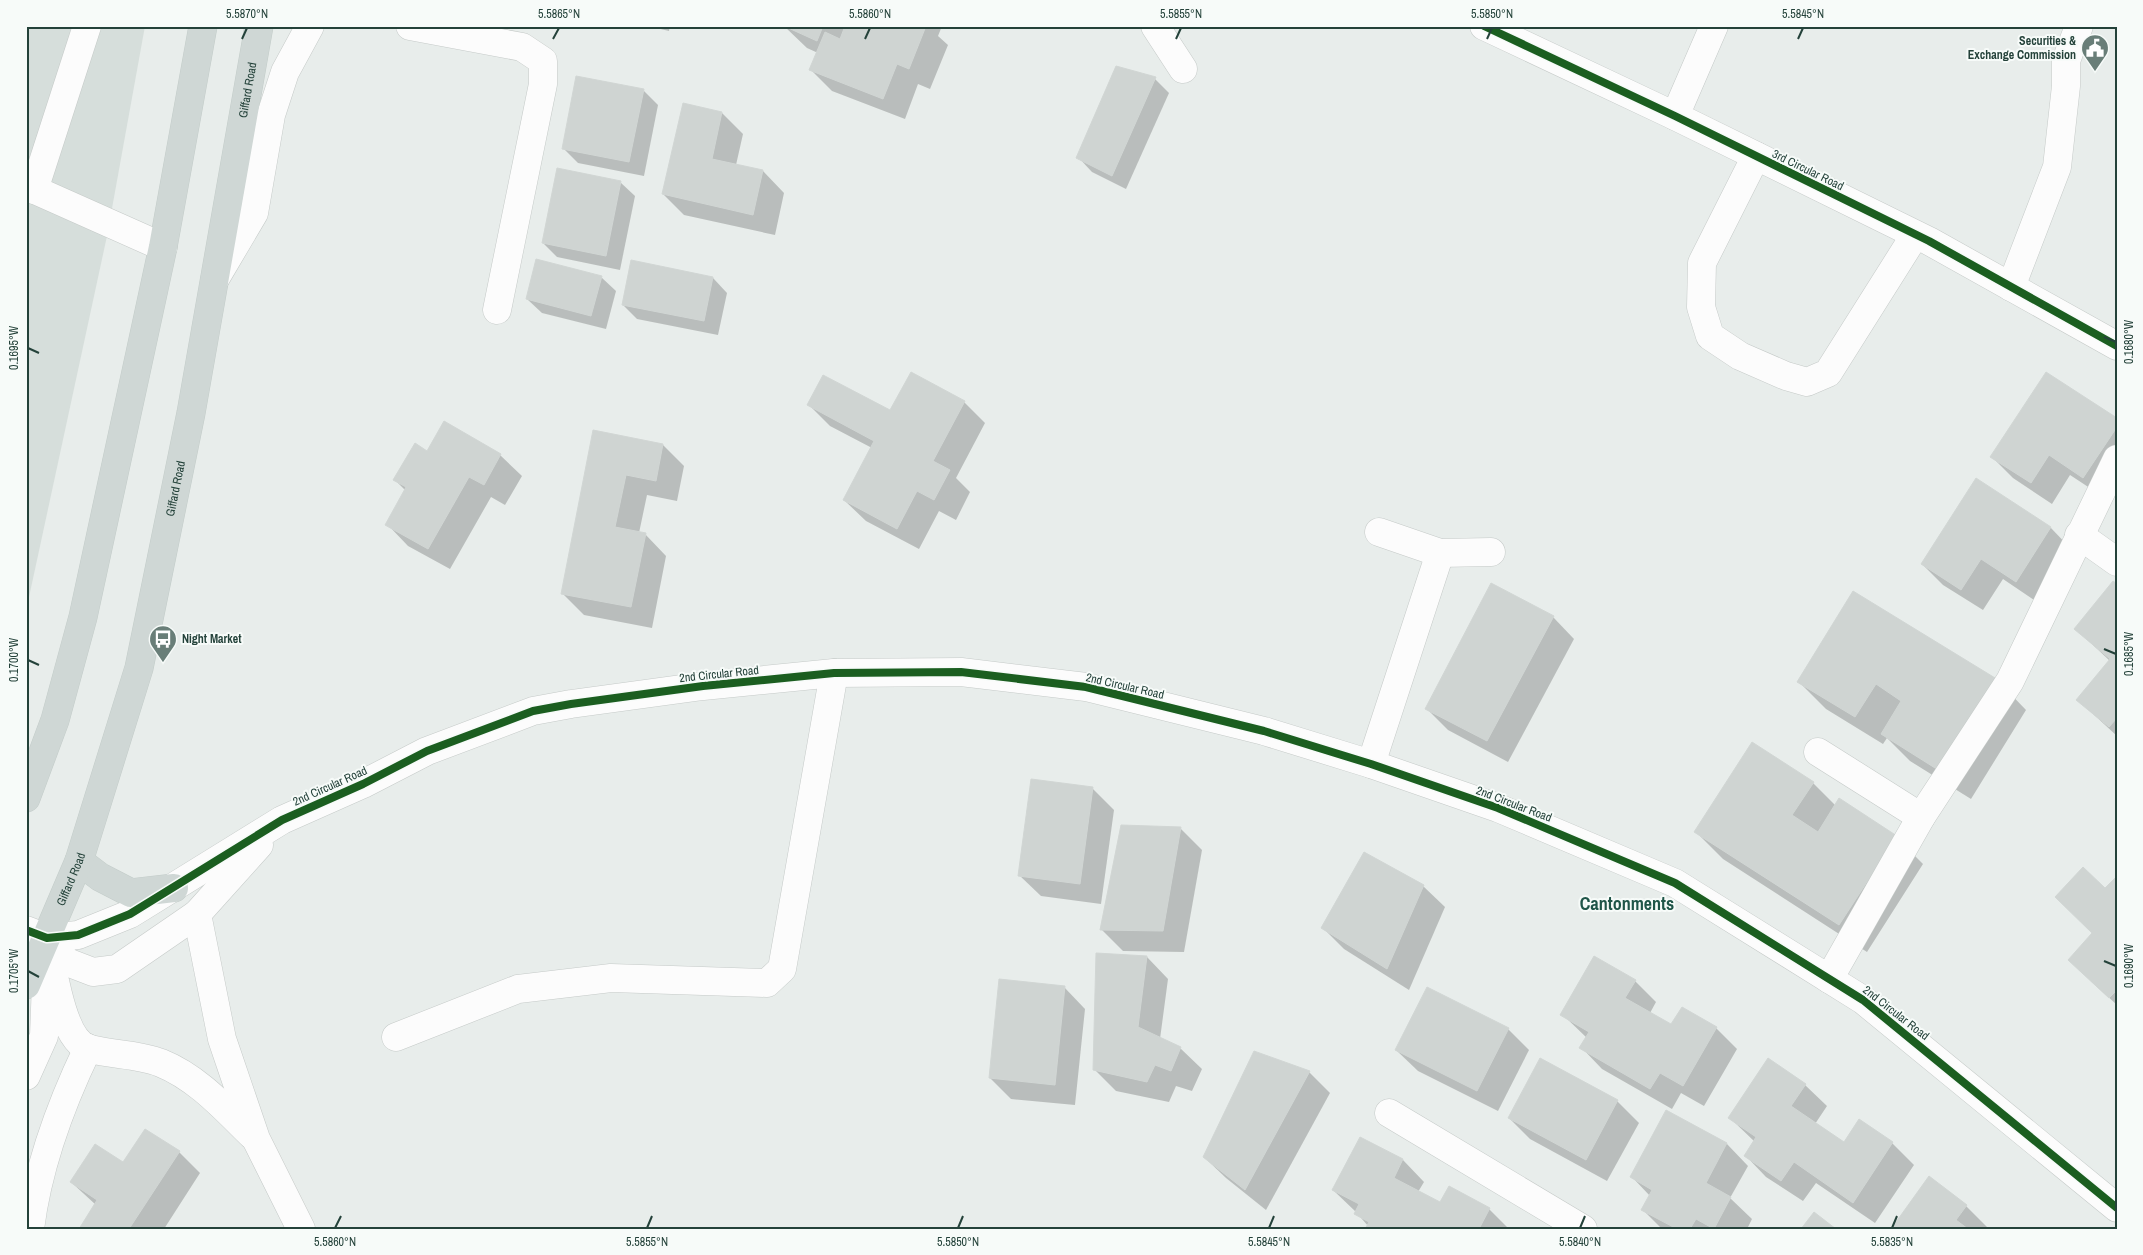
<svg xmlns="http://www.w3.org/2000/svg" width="2143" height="1255" font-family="'Archivo Narrow',sans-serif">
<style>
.built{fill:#d6dedb}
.shadow{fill:#0003}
.building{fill:#cfd4d2;stroke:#d1d6d4}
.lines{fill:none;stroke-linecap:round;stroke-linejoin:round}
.minor-casing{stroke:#c5cac8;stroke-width:29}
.major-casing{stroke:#c3ccc9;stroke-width:29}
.minor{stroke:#fcfcfc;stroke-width:28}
.major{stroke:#cfd7d5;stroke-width:28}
.cycleway-casing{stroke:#f7fbf9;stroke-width:11}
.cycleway{stroke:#1b5e20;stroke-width:8}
.ticks{fill:none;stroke:#24423a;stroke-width:2}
.labels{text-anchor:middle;stroke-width:4;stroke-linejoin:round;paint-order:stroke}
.poi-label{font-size:12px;font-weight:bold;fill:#24423a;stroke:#f7fbf9;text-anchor:end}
.street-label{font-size:12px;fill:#24423a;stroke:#f7fbf9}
.district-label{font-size:18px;font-weight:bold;fill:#1f5548;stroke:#f7fbf9}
.neatline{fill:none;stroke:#24423a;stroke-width:2}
.ticks-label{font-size:12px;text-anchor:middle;fill:#24423a}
</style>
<rect width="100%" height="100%" fill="#e8edeb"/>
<!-- built -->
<polygon class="built" points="26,26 145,26 107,236 26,611"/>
<!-- shadow -->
<g class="shadow">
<polygon points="648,26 670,26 669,31"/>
<polygon points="942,26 938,36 948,45 930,89 918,84 905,119 832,91 811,70 818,53 807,48 785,27"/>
<polygon points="1155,79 1169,93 1126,189 1092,172 1078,157"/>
<polygon points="643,90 658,105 644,176 578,163 563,148"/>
<polygon points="722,113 743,134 736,165 763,171 784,193 775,235 684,215 663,194"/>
<polygon points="620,182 635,196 620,270 557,257 543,243"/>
<polygon points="601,277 616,291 606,329 542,313 527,299"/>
<polygon points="713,278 727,293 718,335 637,319 623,305"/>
<polygon points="964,402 985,423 956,478 970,492 956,520 939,511 919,549 866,521 844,500 872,448 830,426 809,405 891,412"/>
<polygon points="2117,419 2117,480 2105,498 2070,475 2052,504 2013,478 1992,457"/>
<polygon points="445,423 500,455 522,476 505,505 491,497 450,569 408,546 387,524 406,491 395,480 428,452"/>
<polygon points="594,432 663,445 684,466 677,501 647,495 639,533 645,534 666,556 652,628 584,615 563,594"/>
<polygon points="1976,480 2051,528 2072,550 2037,602 2003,579 1983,610 1943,585 1922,564"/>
<polygon points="2117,586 2117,736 2078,700 2110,661 2076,629"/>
<polygon points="1553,617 1574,639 1508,762 1448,730 1426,708"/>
<polygon points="1798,681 1999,682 2026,710 1971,799 1910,761 1887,738 1883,744 1826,709"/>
<polygon points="1813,783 1836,806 1896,837 1923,864 1867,952 1723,859 1695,831"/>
<polygon points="1092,788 1114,810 1101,904 1041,896 1019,875"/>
<polygon points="1180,828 1202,850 1184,952 1123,951 1102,930"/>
<polygon points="2117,877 2117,1005 2091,981 2093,934 2105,890"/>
<polygon points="1423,886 1445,907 1409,990 1344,949 1323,928"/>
<polygon points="1147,957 1168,979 1160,1039 1180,1048 1202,1069 1192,1091 1176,1086 1169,1102 1116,1091 1094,1069"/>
<polygon points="1635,981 1656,1002 1650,1013 1672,1026 1716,1028 1737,1049 1704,1106 1681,1093 1672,1109 1602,1069 1581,1047 1587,1038 1562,1014"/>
<polygon points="1064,987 1085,1009 1075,1105 1011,1099 990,1078"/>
<polygon points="1508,1029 1529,1050 1498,1111 1418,1071 1396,1050"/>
<polygon points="1540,1060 1617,1101 1639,1123 1607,1181 1530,1139 1509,1118"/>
<polygon points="1309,1072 1330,1093 1266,1210 1226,1178 1204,1157"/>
<polygon points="1805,1085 1827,1106 1815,1124 1844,1143 1860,1121 1892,1143 1914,1165 1875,1223 1816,1183 1803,1201 1766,1177 1745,1155 1755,1142 1730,1118"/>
<polygon points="1667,1112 1727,1144 1748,1166 1730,1198 1752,1219 1747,1229 1662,1229 1643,1210 1650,1196 1632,1177"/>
<polygon points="1360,1139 1403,1160 1424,1182 1418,1192 1441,1204 1489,1209 1509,1229 1366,1229 1368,1226 1356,1212 1333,1190"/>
<polygon points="179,1152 200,1173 164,1229 80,1229 96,1205 71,1182 124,1164"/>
<polygon points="1966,1206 1987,1227 1986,1229 1892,1229"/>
</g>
<!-- building -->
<g class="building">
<polygon points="784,26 823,26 817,41"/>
<polygon points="845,26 926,26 909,69 897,64 883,99 809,70 825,32 840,39"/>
<polygon points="1116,66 1156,77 1112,176 1076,158"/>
<polygon points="576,76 644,89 629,162 562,149"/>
<polygon points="683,103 722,112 712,159 763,170 753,215 662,194"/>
<polygon points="557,168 621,181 606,256 542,243"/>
<polygon points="536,259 602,276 591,316 526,299"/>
<polygon points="631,260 713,277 704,321 622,305"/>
<polygon points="911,372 965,401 933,461 950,470 934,500 917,491 897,529 843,500 874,441 807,405 823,375 890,410"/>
<polygon points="2046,372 2117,418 2117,427 2083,478 2049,455 2031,483 1990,457"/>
<polygon points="444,421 501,454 484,485 469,477 428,549 385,525 406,487 393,480 415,443 427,451"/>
<polygon points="593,430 663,444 656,481 626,475 615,527 646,533 631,607 561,594"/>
<polygon points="1976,478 2051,527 2016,582 1981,559 1961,590 1921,564"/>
<polygon points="2113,581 2117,584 2117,718 2109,727 2076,700 2110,659 2074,629"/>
<polygon points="1491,583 1554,616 1487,741 1425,709"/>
<polygon points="1853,591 2000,681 1943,773 1881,734 1901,701 1876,684 1855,717 1797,682"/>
<polygon points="1752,742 1814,782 1792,815 1818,832 1839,798 1897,836 1839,925 1694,832"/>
<polygon points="1031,779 1093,787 1080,884 1018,876"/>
<polygon points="1121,825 1181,827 1163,931 1100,930"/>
<polygon points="1364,852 1424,885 1387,969 1321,928"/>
<polygon points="2083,867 2105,888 2117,876 2117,990 2109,998 2068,960 2092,933 2055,897"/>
<polygon points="1096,953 1147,956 1138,1027 1181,1047 1171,1071 1155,1065 1147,1082 1093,1070"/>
<polygon points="1594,956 1636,980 1625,998 1671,1024 1682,1007 1717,1027 1683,1086 1660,1073 1650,1089 1579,1048 1589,1032 1560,1015"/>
<polygon points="999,979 1065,986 1055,1085 989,1078"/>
<polygon points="1427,987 1509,1028 1477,1091 1395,1050"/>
<polygon points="1254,1051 1310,1071 1245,1190 1203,1157"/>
<polygon points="1540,1058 1618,1100 1586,1160 1508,1118"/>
<polygon points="1768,1058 1806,1084 1791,1106 1844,1142 1859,1119 1893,1142 1853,1203 1794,1162 1781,1181 1744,1156 1756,1137 1728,1118"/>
<polygon points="1666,1110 1727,1143 1706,1183 1731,1197 1714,1229 1696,1219 1690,1229 1677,1229 1641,1210 1652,1190 1630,1177"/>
<polygon points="145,1129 180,1151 129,1229 79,1229 97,1200 70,1182 95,1144 123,1162"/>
<polygon points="1360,1137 1403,1159 1394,1178 1440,1202 1449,1186 1490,1208 1479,1229 1365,1229 1369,1222 1354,1214 1359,1204 1332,1190"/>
<polygon points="1929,1176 1967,1205 1956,1220 1968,1229 1891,1229"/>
<polygon points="1814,1212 1836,1229 1801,1229"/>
</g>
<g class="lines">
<!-- minor casing -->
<g class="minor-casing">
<g id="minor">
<polyline points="410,26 522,47 543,61 543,84 497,310"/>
<polyline points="1155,26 1183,69"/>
<polyline points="1484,26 1675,116 1929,241 2117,346"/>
<polyline points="1675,116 1714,26"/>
<polyline points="1756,156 1702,263 1701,307 1710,336 1740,356 1786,376 1807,382 1828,373 1915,235"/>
<polyline points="26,186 163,247"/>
<polyline points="34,190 87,26"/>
<polyline points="215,279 254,213 271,115 285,72 310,26"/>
<polyline points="2011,287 2057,167 2066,86 2066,61 2079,26"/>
<polyline points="1379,532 1440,553 1491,552"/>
<polyline points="2079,535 2117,562"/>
<polyline points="1818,752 1921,817"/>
<polyline points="1371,764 1440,553"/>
<polyline points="197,914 222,1039 256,1139 301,1229"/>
<polyline points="26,930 47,938 78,935 130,914 282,820 363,784 427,751 533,711 571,704 703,686 834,673 961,672 1086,687 1264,731 1371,764 1498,808 1675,883 1863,1000 2117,1208"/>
<path d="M47,938C52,964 61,1041 90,1049C113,1055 139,1054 161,1063C198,1078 225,1109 253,1136"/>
<polyline points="47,938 67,962 93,972 117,969 197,914 259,845"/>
<polyline points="1829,979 1921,817 2010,681 2117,459"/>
<polyline points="396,1037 518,989 611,978 767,983 782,969 834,673"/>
<polyline points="26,1076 44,1036 46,982"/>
<polyline points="1389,1113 1583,1229"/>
<path d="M30,1229C38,1165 60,1106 88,1048"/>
</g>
</g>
<!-- major casing -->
<g class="major-casing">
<g id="major">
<polyline points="26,798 55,720 83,617 163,247 203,26"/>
<polyline points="79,861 100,877 131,893 174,888"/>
<path id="s1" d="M26,985L79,861L139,668L191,413L259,26"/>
</g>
</g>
<!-- minor -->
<use href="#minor" class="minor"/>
<!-- major -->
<use href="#major" class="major"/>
<!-- cycleway casing -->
<g class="cycleway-casing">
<g id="cycleway">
<polyline points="1484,26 1675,116 1929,241 2117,346"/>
<polyline points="26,930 47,938 78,935 130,914 282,820 363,784 427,751 533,711 571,704 703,686 834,673 961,672 1086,687 1264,731 1371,764 1498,808 1675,883 1863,1000 2117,1208"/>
</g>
</g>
<!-- cycleway -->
<use href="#cycleway" class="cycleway"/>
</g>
<!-- ticks -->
<path class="ticks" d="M242,39L247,28M553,39L559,28M865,39L870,28M1176,39L1181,28M1487,39L1492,28M1798,39L1803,28M2104,337L2116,342M28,348L39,353M2104,649L2116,654M28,660L39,665M2104,961L2116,966M28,971L39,977M335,1228L341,1216M647,1228L652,1216M958,1228L963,1216M1269,1228L1274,1216M1580,1228L1585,1216M1892,1228L1897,1216"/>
<!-- icons -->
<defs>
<g id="civic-pin" transform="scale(1.4375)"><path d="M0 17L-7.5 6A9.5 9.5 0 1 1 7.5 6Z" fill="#697e78" stroke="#f7fbf9"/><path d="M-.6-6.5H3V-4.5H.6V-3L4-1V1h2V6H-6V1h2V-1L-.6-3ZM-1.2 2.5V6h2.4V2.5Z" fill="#fff"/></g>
<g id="bus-pin" transform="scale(1.4375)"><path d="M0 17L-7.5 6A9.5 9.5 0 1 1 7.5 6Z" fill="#697e78" stroke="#f7fbf9"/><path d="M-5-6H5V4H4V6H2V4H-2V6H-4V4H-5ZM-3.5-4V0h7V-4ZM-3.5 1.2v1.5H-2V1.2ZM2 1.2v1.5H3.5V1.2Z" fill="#fff"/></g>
</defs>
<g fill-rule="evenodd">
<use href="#civic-pin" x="2095" y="48"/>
<use href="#bus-pin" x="163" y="639"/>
</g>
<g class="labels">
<!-- poi labels -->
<g class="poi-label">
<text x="2076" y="45">Securities &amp;<tspan x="2076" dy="14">Exchange Commission</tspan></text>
<text x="182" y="643" text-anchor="start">Night Market</text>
</g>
<!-- street labels -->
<g class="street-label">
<text dy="4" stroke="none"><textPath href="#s1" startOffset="925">Giffard Road</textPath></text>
<text transform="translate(1808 170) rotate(26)" y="4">3rd Circular Road</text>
<text dy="4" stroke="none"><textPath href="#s1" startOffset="520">Giffard Road</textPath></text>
<text transform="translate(719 674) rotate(-6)" y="4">2nd Circular Road</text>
<text transform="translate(1125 686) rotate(13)" y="4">2nd Circular Road</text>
<text transform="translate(330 786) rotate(-24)" y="4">2nd Circular Road</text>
<text transform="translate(1514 804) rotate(21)" y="4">2nd Circular Road</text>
<text dy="4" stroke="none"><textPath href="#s1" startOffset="115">Giffard Road</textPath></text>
<text transform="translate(1896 1013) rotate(38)" y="4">2nd Circular Road</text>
</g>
<!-- district labels -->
<g class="district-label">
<text x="1627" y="910">Cantonments</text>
</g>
</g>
<!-- border -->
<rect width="2143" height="1255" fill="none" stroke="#f7fbf9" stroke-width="55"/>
<rect x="28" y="28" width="2088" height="1200" class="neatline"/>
<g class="ticks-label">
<text x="247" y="18">5.5870°N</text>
<text x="559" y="18">5.5865°N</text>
<text x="870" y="18">5.5860°N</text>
<text x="1181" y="18">5.5855°N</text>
<text x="1492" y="18">5.5850°N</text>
<text x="1803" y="18">5.5845°N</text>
<text transform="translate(2129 342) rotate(-90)" y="4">0.1680°W</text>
<text transform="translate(14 348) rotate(-90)" y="4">0.1695°W</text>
<text transform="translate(2129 654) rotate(-90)" y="4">0.1685°W</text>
<text transform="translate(14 660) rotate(-90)" y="4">0.1700°W</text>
<text transform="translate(2129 966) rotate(-90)" y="4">0.1690°W</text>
<text transform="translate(14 971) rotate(-90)" y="4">0.1705°W</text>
<text x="335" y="1246">5.5860°N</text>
<text x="647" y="1246">5.5855°N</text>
<text x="958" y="1246">5.5850°N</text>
<text x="1269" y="1246">5.5845°N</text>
<text x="1580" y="1246">5.5840°N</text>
<text x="1892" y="1246">5.5835°N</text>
</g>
</svg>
